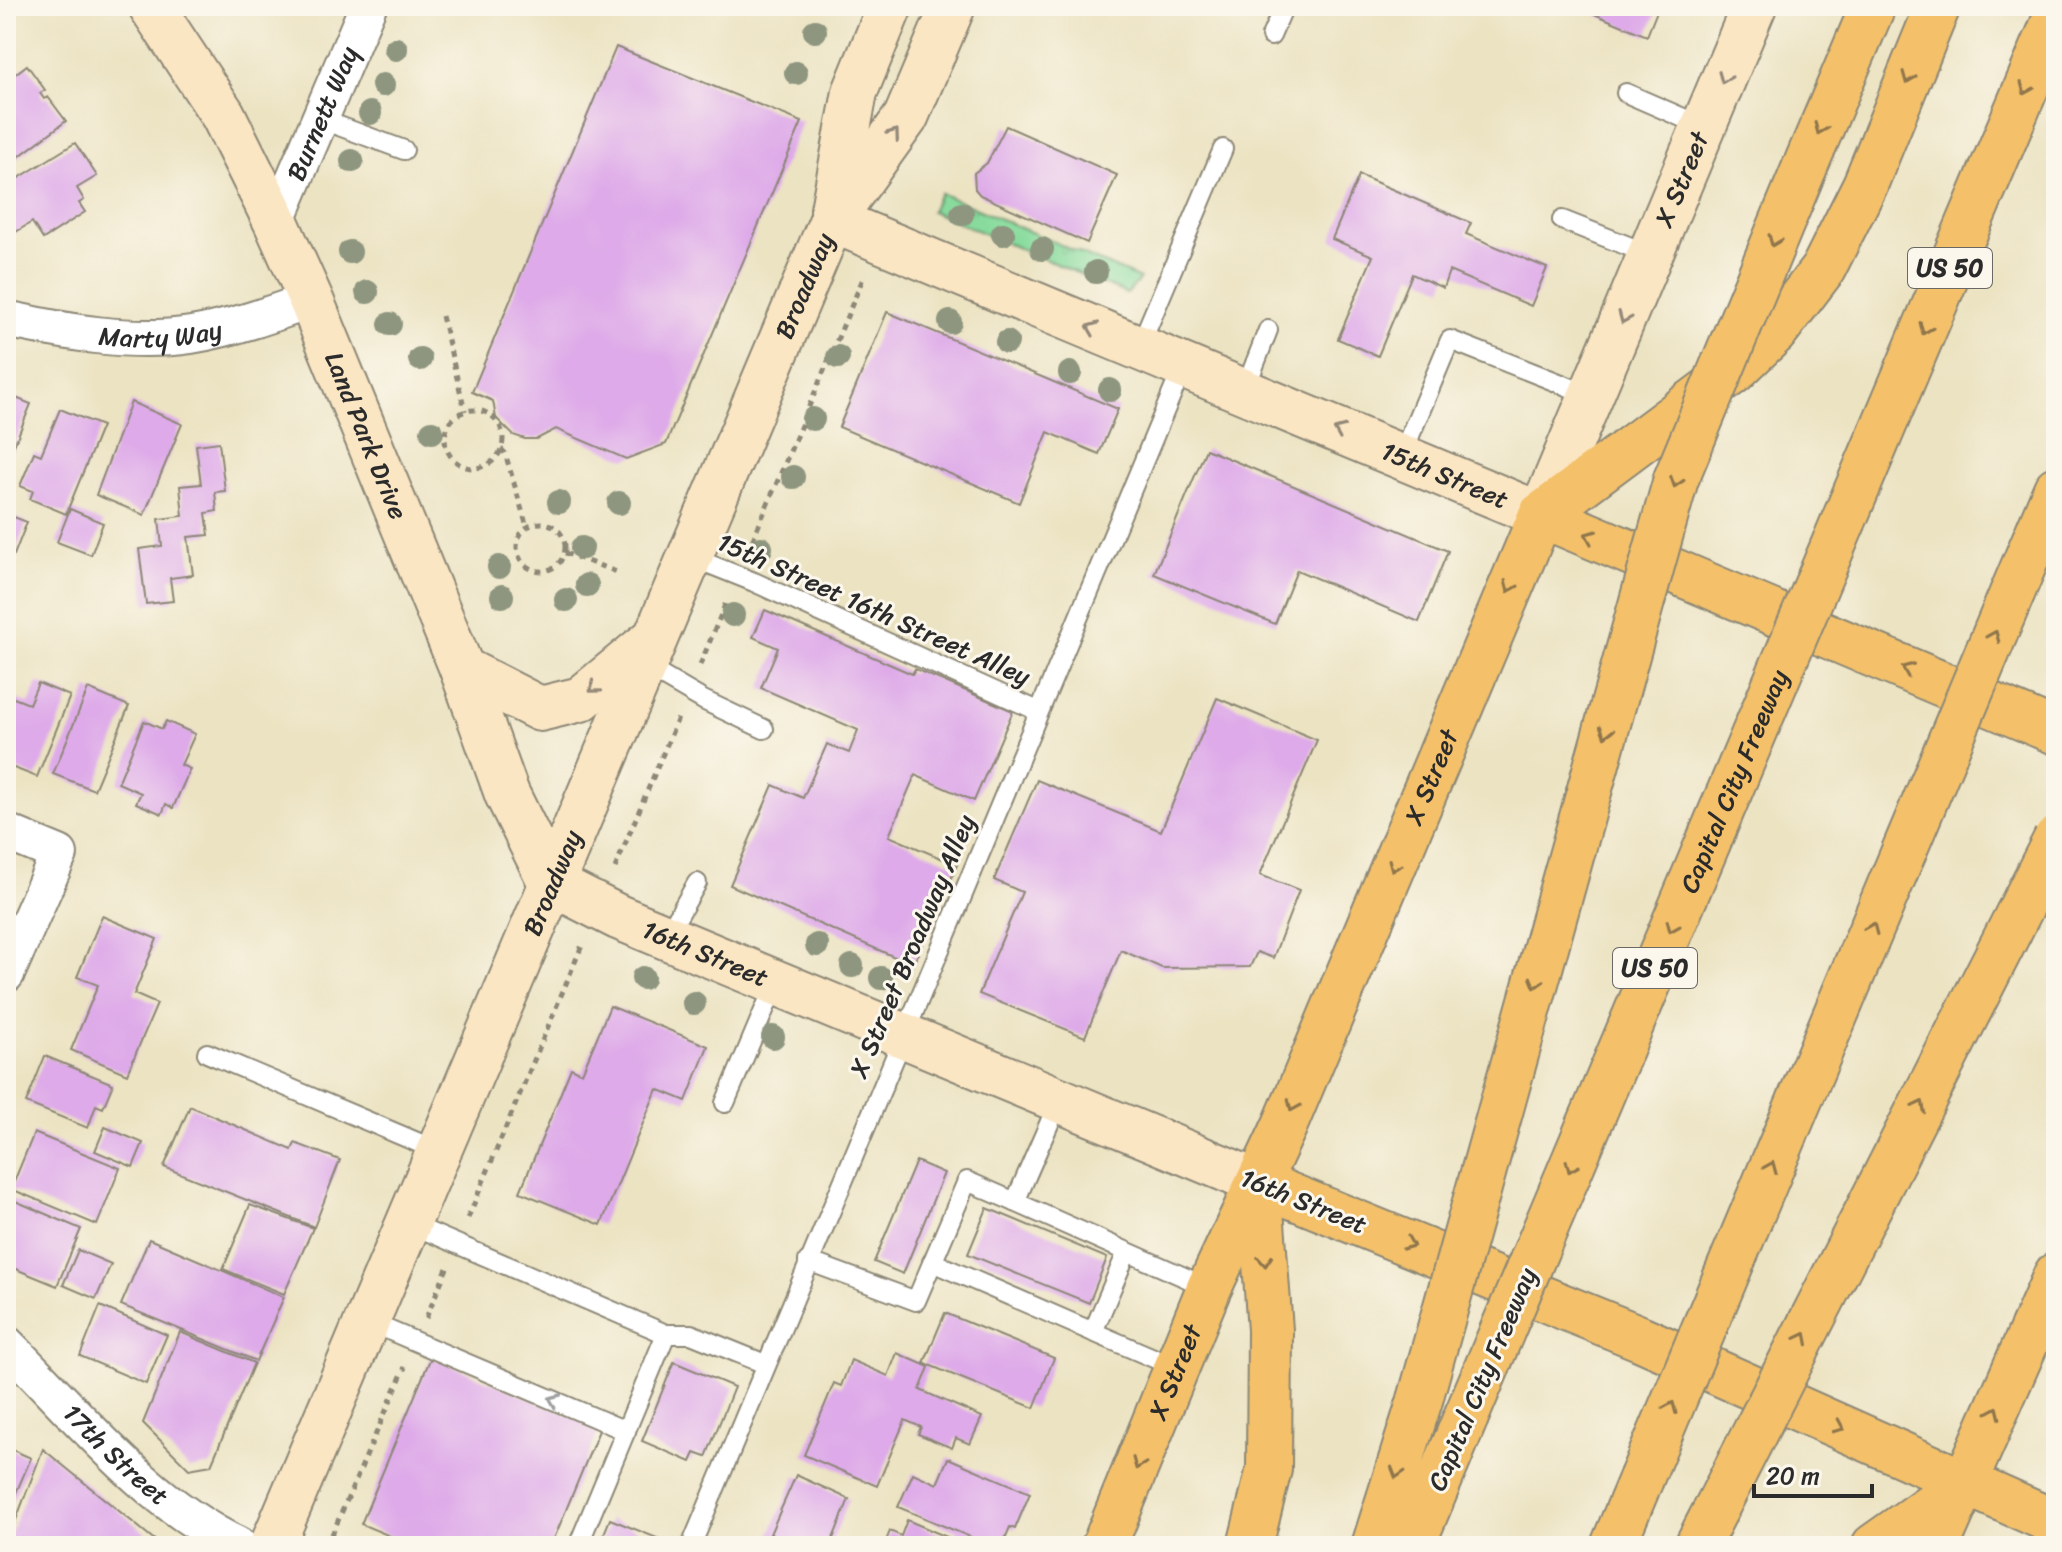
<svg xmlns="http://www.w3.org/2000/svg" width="2062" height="1552" font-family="Sriracha,sans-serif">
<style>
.grass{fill:url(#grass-tufts);stroke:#5a8364;stroke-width:2}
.building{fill:#deaae9}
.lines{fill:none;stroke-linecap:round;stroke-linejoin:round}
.lane-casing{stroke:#8c8776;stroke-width:22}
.street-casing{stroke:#8c8776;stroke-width:40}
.secondary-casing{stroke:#8c8776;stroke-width:48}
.primary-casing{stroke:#8c8776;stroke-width:48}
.highway-casing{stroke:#8c8776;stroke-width:48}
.path{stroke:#8c8776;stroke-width:5;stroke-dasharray:6 6;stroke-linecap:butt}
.lane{stroke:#fff;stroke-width:18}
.street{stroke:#fff;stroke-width:36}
.secondary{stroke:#fbe6c4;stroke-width:44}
.primary{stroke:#f4c16b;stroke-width:44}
.highway{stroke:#f4c16b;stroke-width:44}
.highway-bridge-casing{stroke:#8c8776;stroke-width:48;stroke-linecap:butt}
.highway-bridge{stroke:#f4c16b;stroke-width:44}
.tree{fill:#8e967f}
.oneway{stroke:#938878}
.oneway2{stroke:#90764b}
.oneway3{stroke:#a0a0a0}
.labels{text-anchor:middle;stroke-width:6;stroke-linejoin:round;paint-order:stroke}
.shield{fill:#fbf7ec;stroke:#696865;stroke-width:2}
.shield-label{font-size:24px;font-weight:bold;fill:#2b2b2b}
.street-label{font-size:26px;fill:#2b2b2b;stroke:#fbf7ec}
</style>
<defs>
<pattern id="grass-tufts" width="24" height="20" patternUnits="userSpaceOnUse" patternTransform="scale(2)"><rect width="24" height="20" fill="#88db9d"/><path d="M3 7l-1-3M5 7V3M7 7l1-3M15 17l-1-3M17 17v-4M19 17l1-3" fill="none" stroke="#76bc87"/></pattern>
</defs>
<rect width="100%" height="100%" fill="#fbf7ec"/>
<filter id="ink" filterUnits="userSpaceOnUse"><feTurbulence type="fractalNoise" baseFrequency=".0125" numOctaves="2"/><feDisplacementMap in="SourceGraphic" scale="16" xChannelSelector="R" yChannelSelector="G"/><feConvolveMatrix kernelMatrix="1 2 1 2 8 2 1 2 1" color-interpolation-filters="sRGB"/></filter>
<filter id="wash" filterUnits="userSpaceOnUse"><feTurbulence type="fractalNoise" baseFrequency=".006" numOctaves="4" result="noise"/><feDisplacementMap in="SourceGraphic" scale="32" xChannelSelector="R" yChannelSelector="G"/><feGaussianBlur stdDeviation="1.8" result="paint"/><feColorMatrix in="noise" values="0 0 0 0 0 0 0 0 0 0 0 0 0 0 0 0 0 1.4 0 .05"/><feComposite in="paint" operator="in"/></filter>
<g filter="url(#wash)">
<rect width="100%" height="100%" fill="#ece3c2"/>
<!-- grass -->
<polygon class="grass" points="940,193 1140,279 1127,294 931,211"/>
<g id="blocks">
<!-- building -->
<g class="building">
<polygon points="1575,6 1659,6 1647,36"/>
<polygon points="616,47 802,122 666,444 626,459 556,429 537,439 525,439 513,435 496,418 493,401 472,392"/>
<polygon points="27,65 45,90 40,93 44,99 48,97 66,121 13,161 11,157 6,160 6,81"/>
<polygon points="1006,126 1117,175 1087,243 980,195 975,189 974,173 987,163"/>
<polygon points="75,143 97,176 77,188 84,200 79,203 85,212 43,239 32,222 6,238 6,186"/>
<polygon points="1359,175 1471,223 1466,234 1547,268 1531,306 1449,271 1443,288 1412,274 1378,356 1338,339 1373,256 1332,239"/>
<polygon points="887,312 1118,409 1099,454 1048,432 1019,503 839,427"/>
<polygon points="6,394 31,404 6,465"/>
<polygon points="131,402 182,424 144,515 96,495"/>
<polygon points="60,409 102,426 66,514 30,499 33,491 20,486 34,452 41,455"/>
<polygon points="219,442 225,491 215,492 217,511 206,513 209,535 188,537 193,575 170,578 173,601 146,604 139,549 162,546 159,519 183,516 180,486 201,484 196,445"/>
<polygon points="1206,449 1448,551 1419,622 1297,570 1275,624 1154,574"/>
<polygon points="70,509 103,523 91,555 57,542"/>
<polygon points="6,514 27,522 14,555 6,552"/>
<polygon points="765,610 912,674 915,669 1013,711 974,801 915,775 889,836 957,865 913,965 730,885 773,785 803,798 827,744 849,753 858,730 761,688 778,648 753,637"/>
<polygon points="38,683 70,696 37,777 6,765 6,695 29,704"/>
<polygon points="88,689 129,706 94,790 53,774"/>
<polygon points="1217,698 1317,740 1260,875 1299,890 1273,958 1257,952 1250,967 1162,968 1121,950 1085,1037 979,994 1022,892 994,880 1037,780 1161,831"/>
<polygon points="144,721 162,729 166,721 195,734 181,765 190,769 173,808 166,804 162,814 136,803 141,793 118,783"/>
<polygon points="102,916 157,939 134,994 157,1004 127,1074 71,1050 98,985 77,977"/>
<polygon points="610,1006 708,1046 686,1101 657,1089 601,1225 520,1192 571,1068 582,1073"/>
<polygon points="45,1056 113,1084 103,1108 96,1105 88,1128 26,1103"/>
<polygon points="190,1106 292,1150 295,1143 340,1160 314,1227 164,1167"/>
<polygon points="105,1127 143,1143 133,1167 95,1151"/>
<polygon points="34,1133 120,1168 97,1225 11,1189"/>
<polygon points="916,1161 944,1173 903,1274 874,1262"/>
<polygon points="6,1197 81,1229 57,1286 6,1265"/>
<polygon points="250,1205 313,1228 284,1294 223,1269"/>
<polygon points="987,1208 1107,1258 1089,1303 968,1254"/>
<polygon points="149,1239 284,1297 256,1361 121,1305"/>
<polygon points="78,1250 111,1264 96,1299 63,1285"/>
<polygon points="100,1306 167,1335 146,1384 80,1356"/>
<polygon points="945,1313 1054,1358 1034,1408 924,1363"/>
<polygon points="180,1332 254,1363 211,1465 189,1469 143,1423"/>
<polygon points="897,1353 929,1367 920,1390 982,1417 970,1444 956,1438 952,1448 918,1434 921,1427 905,1420 877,1486 804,1455 834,1383 841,1386 851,1360 888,1376"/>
<polygon points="431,1357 600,1428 551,1546 414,1546 361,1524"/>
<polygon points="674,1362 734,1387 706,1457 695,1453 691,1462 642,1441"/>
<polygon points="6,1447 31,1458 13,1500 6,1497"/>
<polygon points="43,1449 162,1546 6,1546"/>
<polygon points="948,1458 1030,1493 1015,1529 1010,1527 1002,1546 992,1546 898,1507 913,1473 937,1484"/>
<polygon points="796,1475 849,1499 830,1546 798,1546 770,1534"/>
<polygon points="610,1519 667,1542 666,1546 599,1546"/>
<polygon points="907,1520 968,1546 884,1546 890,1531 901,1536"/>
</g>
</g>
</g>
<g filter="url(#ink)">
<use href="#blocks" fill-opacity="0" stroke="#8c8776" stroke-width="2"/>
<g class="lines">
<!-- lane casing -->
<g class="lane-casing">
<g id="lane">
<polyline points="1271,36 1284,6"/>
<polyline points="1626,93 1704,127"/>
<polyline points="320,119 404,150"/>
<polyline points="1562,220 1651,255"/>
<polyline points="1139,348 1223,149"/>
<polyline points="1244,392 1268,330"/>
<polyline points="1401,457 1450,340 1592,396"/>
<polyline points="689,556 754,582 1038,711"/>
<polyline points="643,665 703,700 764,729"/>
<polyline points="666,937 697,883"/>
<polyline points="207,1053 438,1151"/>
<polyline points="725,1103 776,982"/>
<polyline points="1015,1202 1209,1288"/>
<polyline points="408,1223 666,1334 691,1334 765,1364"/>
<polyline points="808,1261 916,1301 967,1181 1015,1202 1059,1101"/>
<polyline points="932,1262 1093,1332 1127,1252"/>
<polyline points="367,1321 626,1431"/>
<polyline points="1093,1332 1177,1368"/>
<polyline points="578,1546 666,1334"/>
<polyline points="691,1546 1183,367"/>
</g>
</g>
<!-- street casing -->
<g class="street-casing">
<g id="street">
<path id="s1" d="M276,222L368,6"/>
<path id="s2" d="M6,319C66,332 130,344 191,335C233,328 272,314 311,300"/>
<polyline points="6,832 59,854 6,974"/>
<path id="s3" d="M6,1344C79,1416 145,1501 239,1546"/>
</g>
</g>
<!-- secondary casing -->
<g class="secondary-casing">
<g id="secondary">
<path id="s4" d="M151,6L223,115L276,222L311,300L462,669L507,794L551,883"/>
<polyline points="833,210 855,92 890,6"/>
<path id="s5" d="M832,220L1541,515L1754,6"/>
<polyline points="462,669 540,709 581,699 649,643"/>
<path id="s6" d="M551,883L618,917L1259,1183"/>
<path id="s7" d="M272,1546L832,220L906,117L953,6"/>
</g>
</g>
<!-- primary casing -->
<g class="primary-casing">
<g id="primary">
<polyline points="1259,1183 1640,1338 2056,1523"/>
<path id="s8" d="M1104,1546L1209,1288L1285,1125L1541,515L2056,732"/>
<polyline points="1937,1546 2056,1275"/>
</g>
</g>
<!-- highway casing -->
<g class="highway-casing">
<g id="highway">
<polyline points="1804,169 1873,6"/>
<polyline points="1541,515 1733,372 1775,332 1823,269 1865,185 1938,6"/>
<polyline points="1844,520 2056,17"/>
<polyline points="2013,591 2056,489"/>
<polyline points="1250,1546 1269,1469 1270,1330 1259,1183"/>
<polyline points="1374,1546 1420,1400"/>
<polyline points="1412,1546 1466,1417"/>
<polyline points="1613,1546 1641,1479"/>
<polyline points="1697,1546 1717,1507"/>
<polyline points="1874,1546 1963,1483"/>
</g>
</g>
<!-- path -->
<g class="path">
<polyline points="442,316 465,411"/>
<circle cx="474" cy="439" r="29"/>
<polyline points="501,449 505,453 527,527"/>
<circle cx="541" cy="547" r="24"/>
<polyline points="748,551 864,276"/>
<polyline points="565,553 617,572"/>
<polyline points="700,665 727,600"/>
<polyline points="615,868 678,718"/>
<polyline points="468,1218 583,943"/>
<polyline points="426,1318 447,1268"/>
<polyline points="327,1546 405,1367"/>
</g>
<!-- lane -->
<use href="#lane" class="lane"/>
<!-- street -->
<use href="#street" class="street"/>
<!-- secondary -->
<use href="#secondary" class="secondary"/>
<!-- primary -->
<use href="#primary" class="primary"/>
<!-- highway -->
<use href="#highway" class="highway"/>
<!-- highway-bridge casing -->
<g class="highway-bridge-casing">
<g id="highway-bridge">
<polyline points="1420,1400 1676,479 1804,169"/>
<path id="s9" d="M1466,1417L1844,520"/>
<polyline points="1641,1479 2013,591"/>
<polyline points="1717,1507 2056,839"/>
</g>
</g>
<!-- highway-bridge -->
<use href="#highway-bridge" class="highway-bridge"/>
</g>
<!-- trees -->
<g class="tree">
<circle cx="815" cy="31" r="12"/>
<circle cx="396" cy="49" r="12"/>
<circle cx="796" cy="73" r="12"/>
<circle cx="383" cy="85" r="12"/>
<circle cx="370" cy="113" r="12"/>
<circle cx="352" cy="161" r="12"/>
<circle cx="962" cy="214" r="12"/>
<circle cx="1003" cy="234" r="12"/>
<circle cx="1042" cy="249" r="12"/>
<circle cx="350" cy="252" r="12"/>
<circle cx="1096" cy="272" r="12"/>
<circle cx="367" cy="292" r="12"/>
<circle cx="950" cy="322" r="12"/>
<circle cx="390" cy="324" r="12"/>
<circle cx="1007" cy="342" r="12"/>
<circle cx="838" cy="357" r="12"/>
<circle cx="420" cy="359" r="12"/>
<circle cx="1070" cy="373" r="12"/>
<circle cx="1110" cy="390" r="12"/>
<circle cx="813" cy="419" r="12"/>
<circle cx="432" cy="432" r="12"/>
<circle cx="793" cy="477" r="12"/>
<circle cx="559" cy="502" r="12"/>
<circle cx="619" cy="503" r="12"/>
<circle cx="582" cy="548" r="12"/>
<circle cx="761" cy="548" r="12"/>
<circle cx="499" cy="567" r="12"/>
<circle cx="587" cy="585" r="12"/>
<circle cx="502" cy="596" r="12"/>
<circle cx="566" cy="600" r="12"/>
<circle cx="733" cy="615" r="12"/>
<circle cx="817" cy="945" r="12"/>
<circle cx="852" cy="966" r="12"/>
<circle cx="643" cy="978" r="12"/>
<circle cx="881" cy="978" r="12"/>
<circle cx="694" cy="1003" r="12"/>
<circle cx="773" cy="1037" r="12"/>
</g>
<!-- one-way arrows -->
<defs><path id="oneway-chevron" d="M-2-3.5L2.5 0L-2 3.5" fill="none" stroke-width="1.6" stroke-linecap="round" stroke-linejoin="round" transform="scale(2)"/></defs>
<g class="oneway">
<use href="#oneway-chevron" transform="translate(1724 78) rotate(112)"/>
<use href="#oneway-chevron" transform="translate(894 134) rotate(-54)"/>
<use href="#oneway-chevron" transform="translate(1624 318) rotate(113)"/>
<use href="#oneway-chevron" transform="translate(1092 328) rotate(-158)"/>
<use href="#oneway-chevron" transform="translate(1339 431) rotate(-157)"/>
<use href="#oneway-chevron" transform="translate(594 688) rotate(140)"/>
</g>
<g class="oneway2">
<use href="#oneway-chevron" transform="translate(1908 78) rotate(112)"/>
<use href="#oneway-chevron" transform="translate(2026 89) rotate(113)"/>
<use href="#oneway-chevron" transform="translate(1820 129) rotate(113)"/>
<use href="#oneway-chevron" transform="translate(1774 241) rotate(112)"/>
<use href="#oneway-chevron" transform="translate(1925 329) rotate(113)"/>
<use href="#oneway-chevron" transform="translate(1676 482) rotate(108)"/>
<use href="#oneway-chevron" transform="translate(1590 536) rotate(-157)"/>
<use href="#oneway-chevron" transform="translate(1510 587) rotate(113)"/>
<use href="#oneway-chevron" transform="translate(1994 636) rotate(-67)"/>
<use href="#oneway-chevron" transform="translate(1907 669) rotate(-157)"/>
<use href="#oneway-chevron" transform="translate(1606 732) rotate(106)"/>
<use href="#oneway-chevron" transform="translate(1394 866) rotate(113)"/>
<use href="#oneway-chevron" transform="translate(1672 927) rotate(113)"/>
<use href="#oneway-chevron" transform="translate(1872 928) rotate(-67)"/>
<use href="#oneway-chevron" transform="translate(1536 983) rotate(106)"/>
<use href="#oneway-chevron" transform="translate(1293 1106) rotate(113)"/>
<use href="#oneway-chevron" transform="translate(1920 1106) rotate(-63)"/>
<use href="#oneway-chevron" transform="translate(1571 1167) rotate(113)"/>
<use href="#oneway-chevron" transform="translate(1771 1167) rotate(-67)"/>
<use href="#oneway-chevron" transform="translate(1409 1244) rotate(22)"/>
<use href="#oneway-chevron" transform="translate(1265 1261) rotate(86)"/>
<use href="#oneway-chevron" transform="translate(1803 1338) rotate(-63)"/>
<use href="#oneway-chevron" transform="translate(1671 1407) rotate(-67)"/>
<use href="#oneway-chevron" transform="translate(1995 1412) rotate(-66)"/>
<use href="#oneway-chevron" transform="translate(1839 1427) rotate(24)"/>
<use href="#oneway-chevron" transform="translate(1138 1464) rotate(112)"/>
<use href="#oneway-chevron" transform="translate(1397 1473) rotate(107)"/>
</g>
<use class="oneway3" href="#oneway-chevron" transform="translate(554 1400) rotate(-157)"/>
</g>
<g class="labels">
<!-- shield labels -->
<g class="shield">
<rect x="1908" y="248" width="84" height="40" rx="6"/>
<rect x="1613" y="948" width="84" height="40" rx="6"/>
</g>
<g class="shield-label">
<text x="1950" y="276">US 50</text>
<text x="1655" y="976">US 50</text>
</g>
<!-- street labels -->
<g class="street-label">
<text dy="9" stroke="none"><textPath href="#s1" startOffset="118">Burnett Way</textPath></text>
<text dy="9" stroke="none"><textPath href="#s5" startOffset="1132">X Street</textPath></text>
<text dy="9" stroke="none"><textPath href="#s7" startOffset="1368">Broadway</textPath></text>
<text dy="9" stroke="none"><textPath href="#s2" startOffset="156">Marty Way</textPath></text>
<text dy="9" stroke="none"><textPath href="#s4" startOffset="482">Land Park Drive</textPath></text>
<text dy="9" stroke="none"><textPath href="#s5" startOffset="664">15th Street</textPath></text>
<text transform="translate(874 609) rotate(24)" y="9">15th Street 16th Street Alley</text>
<text dy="9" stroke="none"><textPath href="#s8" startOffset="836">X Street</textPath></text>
<text dy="9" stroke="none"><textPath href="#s9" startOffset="690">Capital City Freeway</textPath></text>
<text dy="9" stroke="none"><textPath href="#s7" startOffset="720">Broadway</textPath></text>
<text transform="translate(912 946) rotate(-67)" y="9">X Street Broadway Alley</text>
<text dy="9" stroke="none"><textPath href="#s6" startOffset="170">16th Street</textPath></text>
<text transform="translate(1304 1201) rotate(22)" y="9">16th Street</text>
<text dy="9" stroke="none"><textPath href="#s8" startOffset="188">X Street</textPath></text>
<text transform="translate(1482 1379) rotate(-67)" y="9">Capital City Freeway</text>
<text dy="9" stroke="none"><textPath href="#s3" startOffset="156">17th Street</textPath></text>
</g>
</g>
<!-- margin -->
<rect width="2062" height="1552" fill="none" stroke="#fbf7ec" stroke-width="32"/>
<!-- scale -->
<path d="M1754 1484v12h118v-12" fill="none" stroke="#2b2b2b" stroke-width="4"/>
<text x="1766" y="1484" font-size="24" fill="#2b2b2b" stroke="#fbf7ec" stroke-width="6" paint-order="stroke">20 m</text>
</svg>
